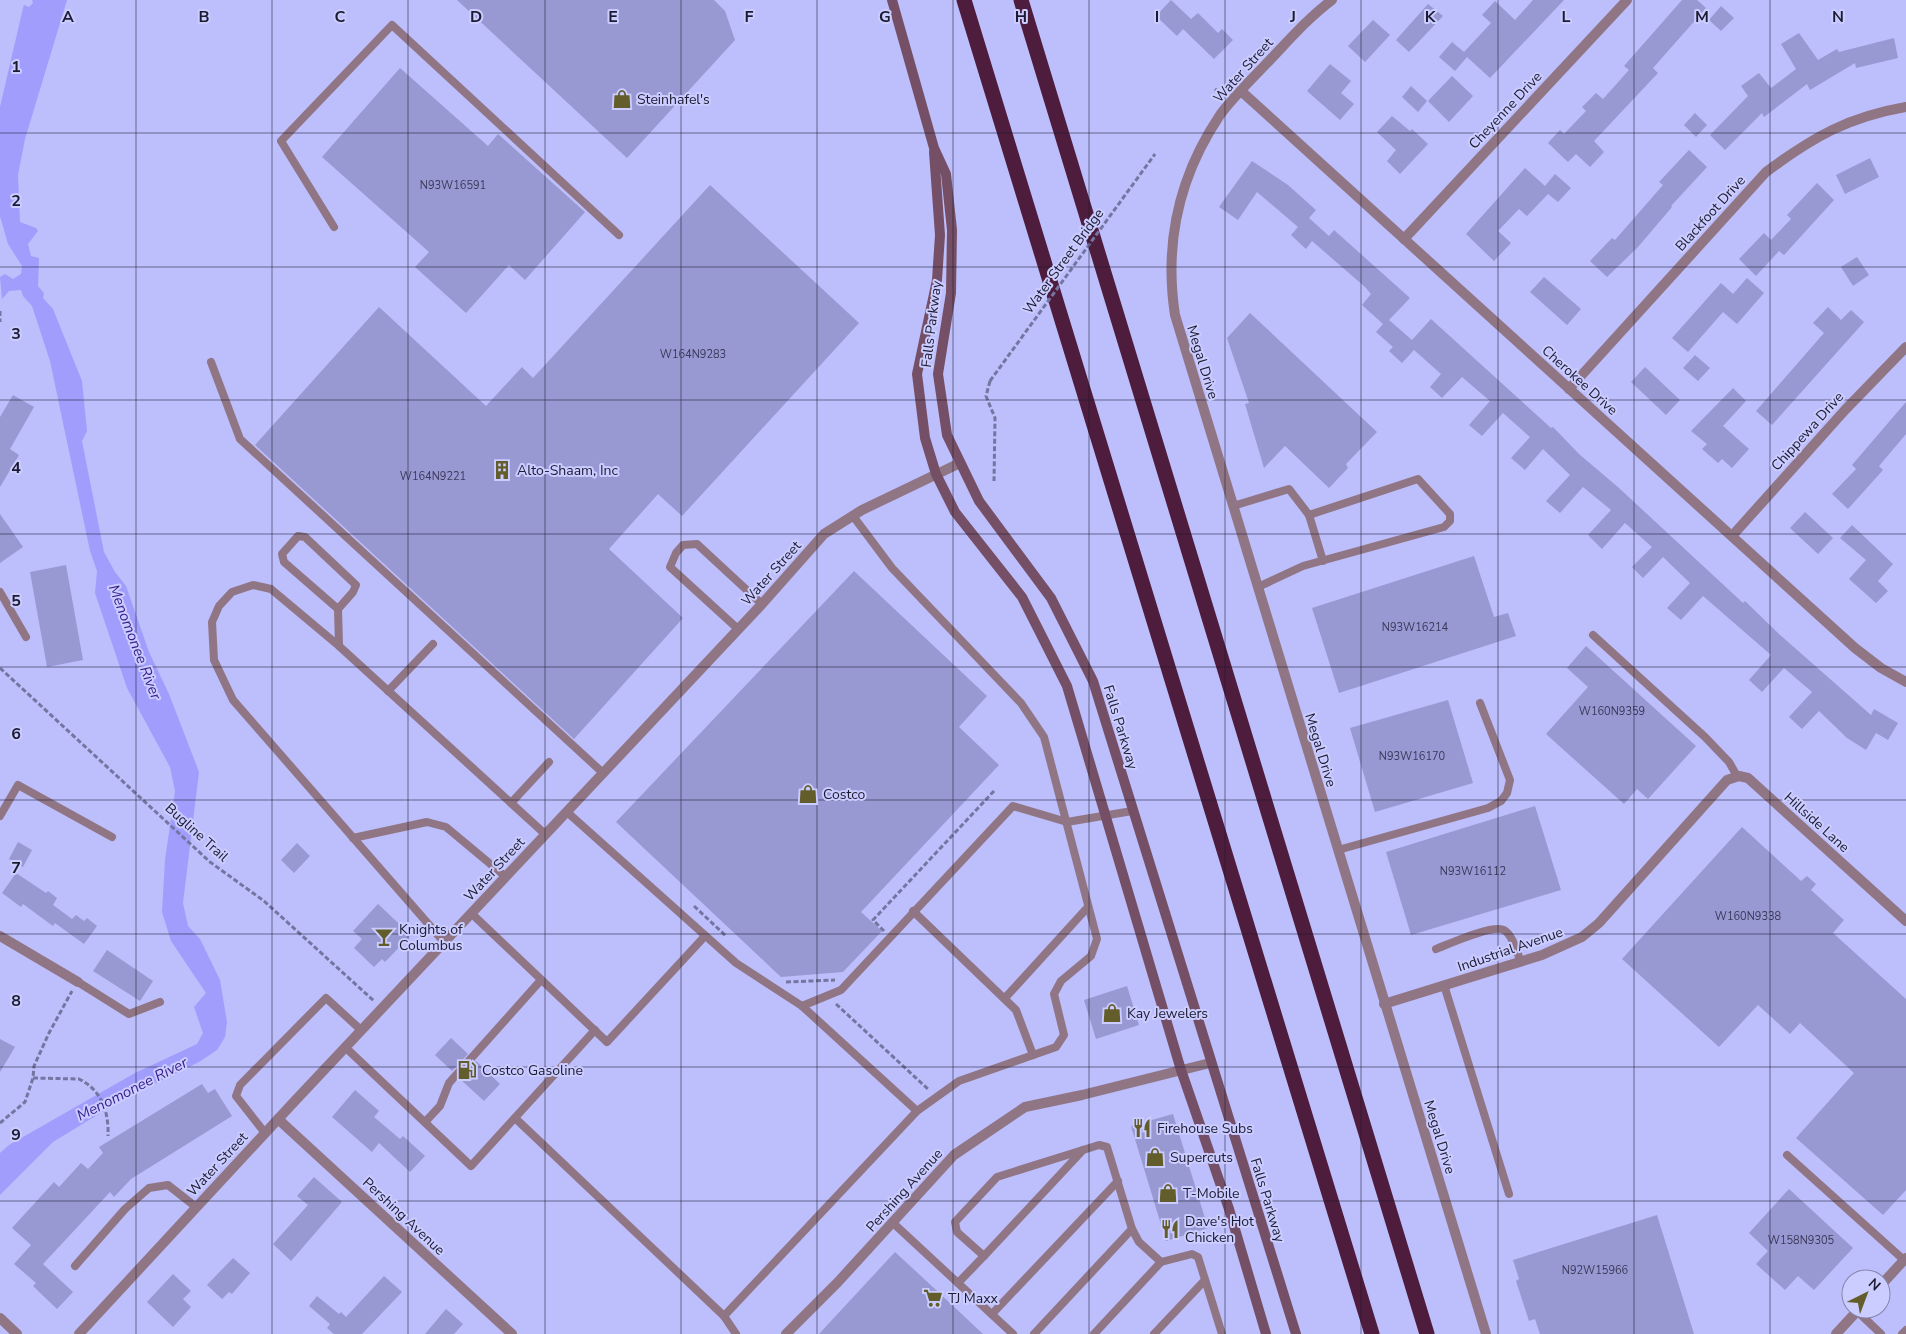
<svg xmlns="http://www.w3.org/2000/svg" width="1906" height="1334" font-family="'Nunito Sans',sans-serif">
<style>
.water{fill:#a09dfd}
.building{fill:#9898d3}
.lines{fill:none;stroke-linecap:round;stroke-linejoin:round}
.path{stroke:#7575a1;stroke-width:3;stroke-dasharray:5 2.5;stroke-linecap:butt}
.lane{stroke:#907584;stroke-width:8}
.street{stroke:#907584;stroke-width:10}
.secondary{stroke:#754f65;stroke-width:10}
.highway{stroke:#4e1c3c;stroke-width:15}
.path-bridge{stroke:#7575a1;stroke-width:3;stroke-dasharray:5 2.5;stroke-linecap:butt}
.grid{fill:none;stroke:#1c1b32;stroke-width:1;stroke-opacity:0.55}
.labels{text-anchor:middle;stroke-width:4;stroke-linejoin:round;paint-order:stroke}
.number-label{font-size:11px;fill:#3b3a5a}
.street-label{font-size:14px;fill:#1c1b32;stroke:#cbccff}
.poi-label{font-size:14px;fill:#1c1b32;stroke:#cbccff;text-anchor:start}
.water-label{font-size:15px;font-style:italic;fill:#371e8b;stroke:#cbccff}
.grid-label{font-size:16px;text-anchor:middle;font-weight:bold;fill:#1c1b32;stroke:#cbccff;stroke-width:4;stroke-linejoin:round;paint-order:stroke}
</style>
<rect width="100%" height="100%" fill="#bdbefc"/>
<!-- water -->
<polygon class="water" points="32,0 67,0 25,139 18,175 20,222 36,228 38,231 28,244 31,256 39,258 38,286 44,293 43,298 53,309 82,381 87,431 82,441 104,552 115,572 126,586 149,652 169,694 199,772 183,903 188,926 200,939 220,980 227,1022 225,1037 217,1050 199,1062 120,1101 53,1142 0,1195 0,1153 9,1145 135,1073 197,1044 203,1033 194,1007 206,993 171,941 162,912 165,860 175,791 170,767 127,688 95,593 97,571 90,551 50,361 32,306 23,296 21,290 9,291 2,299 0,277 5,274 13,279 21,274 22,266 8,244 0,216 0,107 23,8 24,5 29,7 33,3"/>
<!-- building -->
<g class="building">
<polygon points="457,0 714,0 725,11 735,40 627,158"/>
<polygon points="1171,0 1191,19 1198,13 1218,33 1222,29 1233,40 1214,59 1183,29 1177,36 1156,16"/>
<polygon points="1533,0 1564,0 1490,78 1467,57 1455,71 1439,57 1452,42 1464,52 1491,23 1482,15 1495,1 1515,20"/>
<polygon points="1682,0 1697,0 1706,8 1653,68 1658,73 1594,141 1604,152 1590,167 1576,154 1568,162 1548,143 1560,130 1564,134 1586,111 1582,107 1596,93 1603,99 1629,70 1624,66"/>
<polygon points="1428,4 1443,16 1409,52 1396,40"/>
<polygon points="1721,6 1734,18 1721,31 1709,20"/>
<polygon points="1373,20 1390,35 1365,62 1348,46"/>
<polygon points="1799,33 1818,60 1837,49 1839,52 1894,38 1898,58 1856,68 1855,63 1810,90 1807,84 1764,117 1762,113 1725,150 1710,135 1748,96 1741,86 1759,73 1771,88 1796,69 1781,44"/>
<polygon points="1330,64 1351,81 1341,93 1354,104 1340,120 1307,91"/>
<polygon points="400,68 488,146 498,134 585,212 525,280 509,265 466,313 415,267 429,252 322,157"/>
<polygon points="1452,76 1473,96 1449,122 1428,101"/>
<polygon points="1411,86 1427,101 1418,112 1402,97"/>
<polygon points="1695,113 1707,125 1696,137 1684,125"/>
<polygon points="1392,116 1410,131 1412,129 1428,144 1400,174 1387,161 1396,150 1377,132"/>
<polygon points="1689,150 1707,167 1671,206 1672,207 1638,247 1607,277 1590,261 1612,238 1615,240 1663,185 1659,182"/>
<polygon points="1870,158 1879,177 1845,194 1836,175"/>
<polygon points="1252,161 1288,185 1316,210 1309,218 1329,236 1334,230 1410,298 1389,320 1412,340 1431,319 1551,428 1553,427 1579,454 1619,488 1743,603 1745,601 1779,634 1871,715 1874,709 1898,723 1888,740 1876,733 1866,750 1847,738 1819,711 1802,729 1789,717 1812,692 1784,668 1762,692 1749,680 1771,655 1703,596 1681,620 1667,608 1690,583 1663,557 1643,578 1632,567 1652,547 1625,523 1602,549 1588,535 1611,510 1583,487 1560,513 1546,501 1570,475 1543,449 1525,470 1511,458 1530,437 1503,413 1482,436 1469,425 1490,401 1462,377 1442,398 1430,387 1441,374 1414,350 1402,363 1389,351 1393,347 1376,332 1383,324 1362,305 1371,294 1365,287 1312,241 1306,249 1291,235 1298,227 1257,192 1238,220 1219,207"/>
<polygon points="1525,168 1545,186 1555,174 1571,188 1558,202 1548,194 1527,216 1519,209 1498,231 1511,243 1494,261 1466,234"/>
<polygon points="1817,183 1834,200 1784,255 1779,251 1756,276 1739,259 1764,233 1771,240 1791,219 1787,215"/>
<polygon points="710,185 859,323 682,516 658,494 609,549 683,618 574,739 255,445 379,307 486,406 522,367 533,378"/>
<polygon points="1857,257 1869,275 1853,286 1841,267"/>
<polygon points="1544,277 1581,309 1567,325 1530,292"/>
<polygon points="1747,278 1764,293 1737,324 1723,312 1688,352 1672,338 1721,283 1733,294"/>
<polygon points="1828,307 1841,320 1851,310 1864,322 1772,425 1756,411 1824,333 1813,323"/>
<polygon points="1250,313 1377,432 1346,464 1348,468 1329,488 1285,446 1264,468 1245,404 1249,403 1227,338"/>
<polygon points="1695,355 1710,368 1698,381 1683,368"/>
<polygon points="1645,367 1680,400 1666,415 1631,382"/>
<polygon points="1733,388 1746,401 1723,426 1749,449 1732,468 1722,459 1718,463 1702,449 1707,444 1691,431"/>
<polygon points="13,395 34,407 10,449 19,455 0,487 0,417"/>
<polygon points="1906,402 1906,434 1879,466 1883,470 1848,509 1832,494 1856,469 1852,465"/>
<polygon points="1805,512 1833,538 1818,554 1790,528"/>
<polygon points="0,514 23,547 0,563"/>
<polygon points="1852,525 1893,564 1878,581 1888,591 1876,603 1849,579 1866,560 1840,538"/>
<polygon points="1474,556 1494,617 1508,613 1516,636 1339,693 1312,608"/>
<polygon points="66,565 83,660 47,667 30,572"/>
<polygon points="854,571 987,696 959,727 999,765 861,912 882,931 843,972 781,977 616,822"/>
<polygon points="1586,646 1696,746 1648,799 1637,789 1624,804 1546,734 1588,687 1567,668"/>
<polygon points="1448,700 1473,783 1375,812 1350,728"/>
<polygon points="1535,806 1561,890 1411,935 1386,852"/>
<polygon points="1742,827 1801,881 1807,876 1816,884 1811,890 1844,920 1833,933 1906,999 1906,1190 1883,1215 1796,1138 1854,1073 1800,1023 1790,1034 1758,1005 1719,1047 1622,959"/>
<polygon points="18,842 32,850 23,867 9,859"/>
<polygon points="297,843 310,856 294,873 281,860"/>
<polygon points="16,873 46,893 48,891 57,898 53,905 72,919 76,915 84,921 87,918 97,926 84,944 55,923 53,926 23,904 21,907 2,893"/>
<polygon points="378,904 411,935 385,962 382,959 374,967 354,948 362,939 353,931"/>
<polygon points="107,950 153,981 140,1001 93,971"/>
<polygon points="1127,986 1139,1025 1096,1039 1084,1000"/>
<polygon points="451,1038 468,1054 452,1071 435,1055"/>
<polygon points="0,1039 15,1047 0,1072"/>
<polygon points="476,1061 500,1084 484,1101 460,1079"/>
<polygon points="202,1084 208,1093 215,1089 232,1116 131,1179 114,1197 110,1192 43,1264 73,1292 57,1309 33,1286 36,1283 14,1264 31,1245 12,1228 54,1182 59,1187 81,1163 88,1169 103,1153 99,1147"/>
<polygon points="355,1090 379,1111 374,1117 400,1139 403,1136 425,1156 410,1172 379,1143 372,1152 332,1117"/>
<polygon points="1173,1114 1208,1228 1166,1241 1131,1126"/>
<polygon points="314,1177 342,1202 291,1261 273,1244 308,1205 297,1196"/>
<polygon points="1789,1189 1853,1248 1814,1290 1798,1276 1785,1290 1756,1264 1768,1251 1749,1233"/>
<polygon points="1657,1215 1694,1334 1540,1334 1535,1319 1529,1321 1516,1281 1519,1279 1513,1260"/>
<polygon points="895,1252 935,1289 983,1334 819,1334"/>
<polygon points="233,1258 250,1273 232,1294 229,1292 222,1299 207,1285"/>
<polygon points="173,1274 191,1291 183,1299 191,1307 173,1327 147,1302"/>
<polygon points="384,1276 402,1292 362,1334 334,1334 327,1328 330,1324 309,1306 317,1296 339,1314 341,1312 346,1317"/>
<polygon points="446,1309 463,1324 454,1334 425,1334"/>
</g>
<g class="lines">
<!-- path -->
<g class="path">
<polyline points="1215,89 1222,95"/>
<polyline points="0,311 0,322"/>
<polyline points="990,381 986,396 995,418 994,481"/>
<polyline points="0,668 210,862 264,901 374,1001"/>
<polyline points="694,906 726,936"/>
<polyline points="884,931 873,920 994,791"/>
<polyline points="786,982 835,980"/>
<polyline points="836,1004 929,1090"/>
<path d="M33,1078L79,1079C102,1090 109,1113 108,1136"/>
<polyline points="0,1123 25,1102 33,1078 34,1066 49,1033 72,991"/>
</g>
<!-- lane -->
<g class="lane">
<polyline points="334,227 281,141 392,25 619,235"/>
<polyline points="211,362 240,439 603,773"/>
<polyline points="1233,506 1289,489 1309,515 1418,479 1450,514 1450,521 1444,527 1303,566 1258,587"/>
<polyline points="1309,515 1323,561"/>
<polyline points="0,592 26,637"/>
<polyline points="338,609 284,562 282,554 298,536 305,537 356,585 353,592 338,609 339,646 545,834"/>
<polyline points="738,629 670,567 676,553 683,545 697,544 762,604"/>
<polyline points="1593,635 1705,737 1729,762 1737,776"/>
<polyline points="339,646 271,589 253,585 232,592 219,606 212,622 214,660 233,700 444,942"/>
<polyline points="388,691 433,644"/>
<polyline points="511,803 549,762"/>
<polyline points="567,812 736,963 802,1006 917,1111"/>
<polyline points="0,816 18,785 112,837"/>
<polyline points="353,838 427,822 446,827 506,877"/>
<polyline points="1338,850 1488,808 1501,801 1507,793 1510,780 1480,703"/>
<polyline points="913,911 1016,1010 1033,1055"/>
<polyline points="471,913 607,1042 705,936"/>
<path d="M1436,949C1449,944 1493,924 1504,930C1513,935 1517,953 1521,962"/>
<polyline points="78,982 129,1014 160,1002"/>
<polyline points="1444,985 1509,1194"/>
<polyline points="1005,998 1088,907"/>
<polyline points="802,1006 841,990 1013,806 1067,822 1132,811"/>
<polyline points="345,1047 471,1166 595,1030"/>
<polyline points="515,1118 724,1316 736,1334"/>
<polyline points="425,1122 440,1106 449,1083 541,980"/>
<polyline points="265,1133 236,1096 240,1085 326,998 361,1030"/>
<polyline points="1787,1155 1904,1260"/>
<polyline points="892,1222 1013,1334"/>
<polyline points="984,1256 1083,1150"/>
<polyline points="75,1266 125,1209 149,1188 168,1185 196,1207"/>
<polyline points="958,1283 984,1256 957,1232 955,1222 997,1177 1099,1145 1107,1147 1132,1229 1139,1242 1161,1262 1192,1254 1198,1257 1222,1334"/>
<polyline points="1857,1311 1881,1334"/>
<polyline points="992,1314 1118,1181"/>
<polyline points="724,1316 917,1111 959,1081 1056,1047 1064,1035 1054,994 1061,981 1091,956 1097,939 1044,737 1021,703 892,568 853,516"/>
<polyline points="1034,1334 1132,1229"/>
<polyline points="1094,1334 1161,1262"/>
<polyline points="1154,1334 1205,1280"/>
<polyline points="1902,1334 1906,1330"/>
</g>
<!-- street -->
<g class="street">
<path d="M1332,0C1308,18 1289,40 1269,61C1252,79 1234,96 1220,115C1179,176 1164,243 1175,315L1486,1334"/>
<polyline points="1241,91 1855,648 1881,668 1906,682"/>
<polyline points="1404,239 1627,0"/>
<path d="M1569,389L1766,172C1813,137 1848,117 1906,107"/>
<polyline points="1732,536 1845,410 1906,347"/>
<polyline points="0,936 78,982"/>
<polyline points="1384,1004 1542,955 1582,937 1599,923 1727,780 1739,776 1748,778 1906,921"/>
<polyline points="278,1119 512,1334"/>
<polyline points="1881,1285 1906,1258"/>
<polyline points="0,1318 17,1334"/>
<polyline points="79,1334 292,1104 762,604 824,534 862,510 960,463"/>
<polyline points="786,1334 838,1282 954,1155 1025,1107 1082,1095 1210,1063"/>
<polyline points="1836,1334 1859,1309"/>
</g>
<!-- secondary -->
<g class="secondary">
<polyline points="892,0 934,148 946,174 952,230 951,293 938,374 947,435 979,501 1051,598 1093,681 1296,1334"/>
<polyline points="934,152 940,235 937,280 917,374 925,438 936,474 955,512 1022,597 1067,686 1181,1070 1229,1209 1266,1334"/>
</g>
<!-- highway -->
<g class="highway">
<polyline points="964,0 1372,1334"/>
<polyline points="1021,0 1427,1334"/>
</g>
<!-- path-bridge -->
<polyline class="path-bridge" points="990,381 1155,154"/>
</g>
<!-- grid -->
<path class="grid" d="M136,0V1334M272,0V1334M408,0V1334M545,0V1334M681,0V1334M817,0V1334M953,0V1334M1089,0V1334M1225,0V1334M1361,0V1334M1498,0V1334M1634,0V1334M1770,0V1334M0,133H1906M0,267H1906M0,400H1906M0,534H1906M0,667H1906M0,800H1906M0,934H1906M0,1067H1906M0,1201H1906"/>
<!-- icons -->
<defs>
<g id="shop-bare" transform="scale(1.5)"><path d="M-5-2.5h2.3a2.7 3.5 0 0 1 5.4 0H5L5.5 6h-11ZM-1.5-2.5h3a1.5 2.3 0 0 0-3 0Z" fill="#625d2a" stroke="#cbccff" stroke-width="2.5" paint-order="stroke"/></g>
<g id="building-bare" transform="scale(1.5)"><path d="M-4-6H4V6H1V3H-1V6H-4ZM-2.5-4.3h1.7v1.8h-1.7ZM.8-4.3h1.7v1.8H.8ZM-2.5-1h1.7V.8h-1.7ZM.8-1h1.7V.8H.8Z" fill="#625d2a" stroke="#cbccff" stroke-width="2.5" paint-order="stroke"/></g>
<g id="bar-bare" transform="scale(1.5)"><path d="M-6-5H6L.8 .8V4.5H3.5V6h-7V4.5H-.8V.8Z" fill="#625d2a" stroke="#cbccff" stroke-width="2.5" paint-order="stroke"/></g>
<g id="fuel-bare" transform="scale(1.5)"><path d="M-5.5-6h7V0h2V4h1.3V-2.5L3-4.5l.8-.8L6-3V5H2.5V1h-1V6h-7ZM-4.2-4.7v3.2H.2V-4.7Z" fill="#625d2a" stroke="#cbccff" stroke-width="2.5" paint-order="stroke"/></g>
<g id="restaurant-bare" transform="scale(1.5)"><path d="M-5-6h1v4h1v-4h1v4h1v-4h1v5L-1.5 .5V6h-2V.5L-5-1ZM5-6V6H3V1.5H1.5Q1.5-4 5-6Z" fill="#625d2a" stroke="#cbccff" stroke-width="2.5" paint-order="stroke"/></g>
<g id="supermarket-bare" transform="scale(1.5)"><path d="M-6-5.5h2.5l.6 2H6L4.5 2H-2.5L-4.4-4H-6ZM-1.5 3.2a1.3 1.3 0 1 0 .1 0ZM3 3.2a1.3 1.3 0 1 0 .1 0Z" fill="#625d2a" stroke="#cbccff" stroke-width="2.5" paint-order="stroke"/></g>
</defs>
<g fill-rule="evenodd">
<use href="#shop-bare" x="622" y="99"/>
<use href="#building-bare" x="502" y="470"/>
<use href="#shop-bare" x="808" y="794"/>
<use href="#bar-bare" x="384" y="937"/>
<use href="#shop-bare" x="1112" y="1013"/>
<use href="#fuel-bare" x="467" y="1070"/>
<use href="#restaurant-bare" x="1142" y="1128"/>
<use href="#shop-bare" x="1155" y="1157"/>
<use href="#shop-bare" x="1168" y="1193"/>
<use href="#restaurant-bare" x="1170" y="1229"/>
<use href="#supermarket-bare" x="933" y="1298"/>
</g>
<g class="labels">
<!-- number labels -->
<g class="number-label">
<text x="453" y="189">N93W16591</text>
<text x="693" y="358">W164N9283</text>
<text x="433" y="480">W164N9221</text>
<text x="1415" y="631">N93W16214</text>
<text x="1612" y="715">W160N9359</text>
<text x="1412" y="760">N93W16170</text>
<text x="1473" y="875">N93W16112</text>
<text x="1748" y="920">W160N9338</text>
<text x="1801" y="1244">W158N9305</text>
<text x="1595" y="1274">N92W15966</text>
</g>
<!-- street labels -->
<g class="street-label">
<text transform="translate(1243 70) rotate(-48)" y="5">Water Street</text>
<text transform="translate(1505 110) rotate(-47)" y="5">Cheyenne Drive</text>
<text transform="translate(1710 213) rotate(-48)" y="5">Blackfoot Drive</text>
<text transform="translate(1063 261) rotate(-54)" y="5">Water Street Bridge</text>
<text transform="translate(931 324) rotate(-83)" y="5">Falls Parkway</text>
<text transform="translate(1203 362) rotate(73)" y="5">Megal Drive</text>
<text transform="translate(1580 380) rotate(42)" y="5">Cherokee Drive</text>
<text transform="translate(1807 431) rotate(-48)" y="5">Chippewa Drive</text>
<text transform="translate(771 573) rotate(-48)" y="5">Water Street</text>
<text transform="translate(1121 727) rotate(73)" y="5">Falls Parkway</text>
<text transform="translate(1321 750) rotate(73)" y="5">Megal Drive</text>
<text transform="translate(1817 822) rotate(42)" y="5">Hillside Lane</text>
<text transform="translate(197 832) rotate(42)" y="5">Bugline Trail</text>
<text transform="translate(494 869) rotate(-47)" y="5">Water Street</text>
<text transform="translate(1510 949) rotate(-19)" y="5">Industrial Avenue</text>
<text transform="translate(1440 1137) rotate(73)" y="5">Megal Drive</text>
<text transform="translate(217 1164) rotate(-47)" y="5">Water Street</text>
<text transform="translate(904 1190) rotate(-48)" y="5">Pershing Avenue</text>
<text transform="translate(1268 1200) rotate(73)" y="5">Falls Parkway</text>
<text transform="translate(404 1216) rotate(43)" y="5">Pershing Avenue</text>
</g>
<!-- poi labels -->
<g class="poi-label">
<text x="637" y="104">Steinhafel's</text>
<text x="517" y="475">Alto-Shaam, Inc</text>
<text x="823" y="799">Costco</text>
<text x="399" y="934">Knights of<tspan x="399" dy="16">Columbus</tspan></text>
<text x="1127" y="1018">Kay Jewelers</text>
<text x="482" y="1075">Costco Gasoline</text>
<text x="1157" y="1133">Firehouse Subs</text>
<text x="1170" y="1162">Supercuts</text>
<text x="1183" y="1198">T-Mobile</text>
<text x="1185" y="1226">Dave's Hot<tspan x="1185" dy="16">Chicken</tspan></text>
<text x="948" y="1303">TJ Maxx</text>
</g>
<!-- water labels -->
<g class="water-label">
<text transform="translate(135 642) rotate(69)" y="5">Menomonee River</text>
<text transform="translate(132 1089) rotate(-27)" y="5">Menomonee River</text>
</g>
</g>
<g class="grid-label">
<text x="68" y="22">A</text>
<text x="204" y="22">B</text>
<text x="340" y="22">C</text>
<text x="476" y="22">D</text>
<text x="613" y="22">E</text>
<text x="749" y="22">F</text>
<text x="885" y="22">G</text>
<text x="1021" y="22">H</text>
<text x="1157" y="22">I</text>
<text x="1293" y="22">J</text>
<text x="1430" y="22">K</text>
<text x="1566" y="22">L</text>
<text x="1702" y="22">M</text>
<text x="1838" y="22">N</text>
<text x="16" y="72">1</text>
<text x="16" y="206">2</text>
<text x="16" y="339">3</text>
<text x="16" y="473">4</text>
<text x="16" y="606">5</text>
<text x="16" y="739">6</text>
<text x="16" y="873">7</text>
<text x="16" y="1006">8</text>
<text x="16" y="1140">9</text>
</g>
<!-- north arrow -->
<g transform="translate(1866 1294) rotate(42)"><circle r="24" fill="#cbccff" stroke="#8585ad"/>
<path d="M0-4L9 19L0 12L-9 19Z" fill="#625d2a"/>
<text y="-8" font-size="14" font-weight="bold" text-anchor="middle" fill="#1c1b32">N</text>
</g>
</svg>
